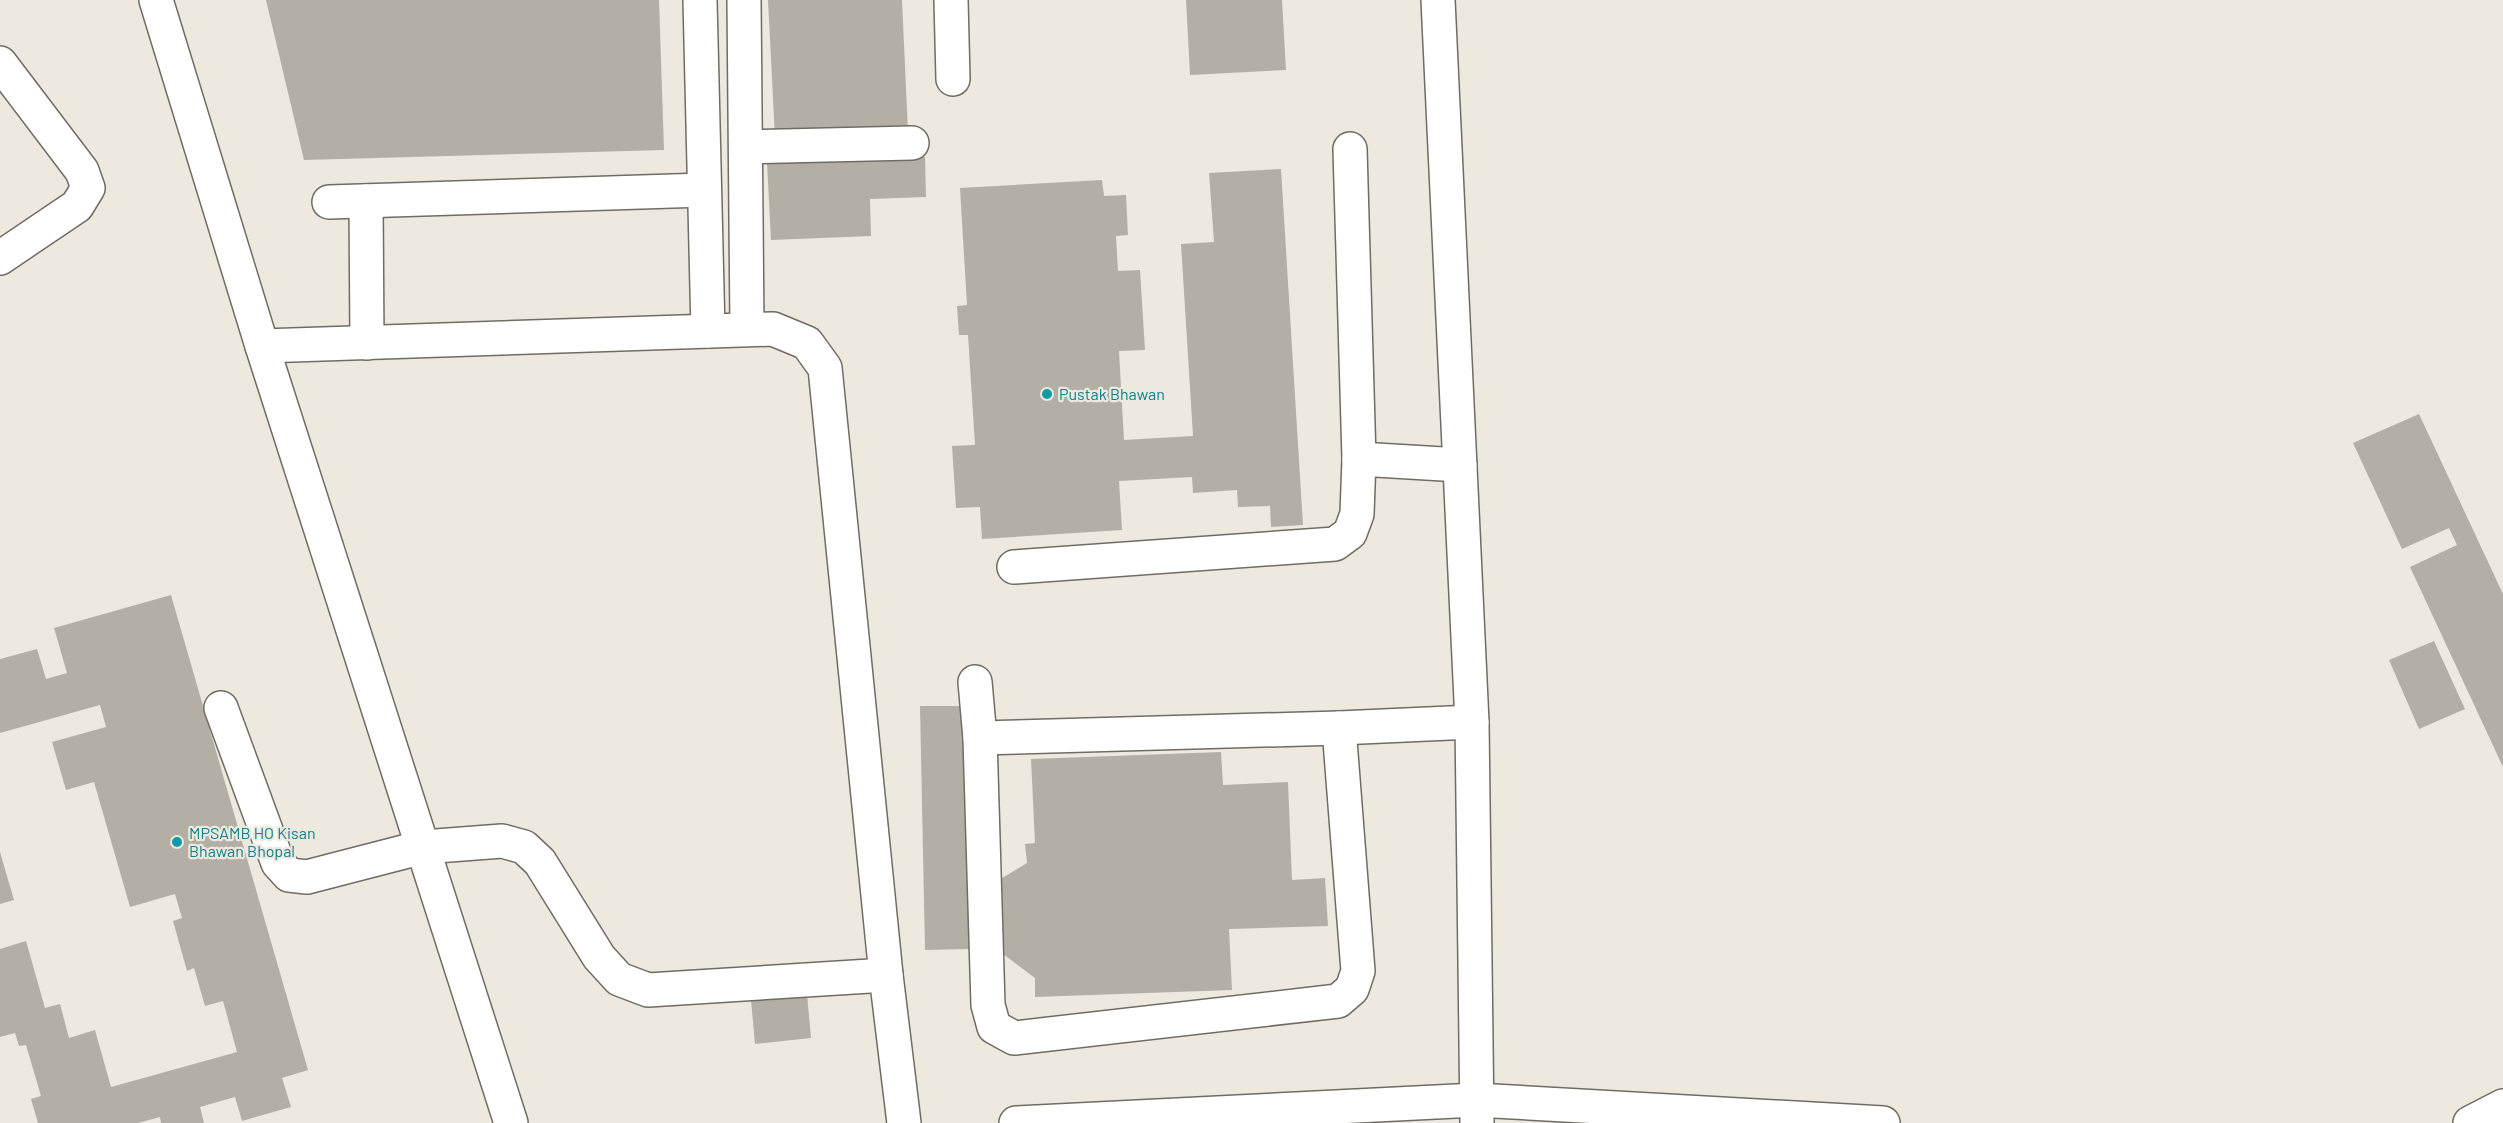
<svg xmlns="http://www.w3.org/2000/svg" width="2503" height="1123" font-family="Barlow,sans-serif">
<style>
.building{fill:#b4afa4}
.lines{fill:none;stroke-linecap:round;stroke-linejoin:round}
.minor-casing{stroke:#716c63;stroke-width:36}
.minor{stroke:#fff;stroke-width:33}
.culture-dot{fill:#0f9aa8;stroke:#eee9de;stroke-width:2}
.labels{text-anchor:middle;stroke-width:4.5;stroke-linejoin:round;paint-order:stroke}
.culture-label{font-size:16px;fill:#0d838f;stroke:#eee9de;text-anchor:start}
</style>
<rect width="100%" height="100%" fill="#eee9de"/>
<!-- building -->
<g class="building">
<polygon points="266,0 659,0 664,150 304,160"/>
<polygon points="768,0 902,0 908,132 775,138"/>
<polygon points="1186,0 1282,0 1286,70 1190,75"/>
<polygon points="925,157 926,197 870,199 871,236 771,240 767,163"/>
<polygon points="1281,169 1303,525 1271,527 1270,506 1238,507 1237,490 1193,493 1192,477 1119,481 1122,530 982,539 980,507 956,508 952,446 975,445 968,335 959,335 957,306 967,305 960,188 1102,180 1104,196 1126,195 1128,235 1116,236 1118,271 1140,270 1145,350 1119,351 1124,440 1193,436 1181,244 1214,242 1209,173"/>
<polygon points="2419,414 2503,594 2503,767 2410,567 2457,545 2449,528 2402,549 2353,443"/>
<polygon points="171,595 308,1070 282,1078 291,1107 242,1121 235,1097 200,1107 204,1123 161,1123 160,1117 138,1123 38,1123 31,1099 41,1096 26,1045 19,1046 15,1033 0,1037 0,949 26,941 45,1008 60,1004 69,1038 95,1030 111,1087 237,1052 223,1001 205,1006 194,968 187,971 173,921 182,918 175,894 130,907 94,782 66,790 52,742 106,727 100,705 0,733 0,659 37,649 46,679 67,673 54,628"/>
<polygon points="2434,641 2465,709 2419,729 2389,660"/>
<polygon points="920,706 964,706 970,949 925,950"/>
<polygon points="1221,752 1223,785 1288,782 1292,880 1325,878 1328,926 1229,929 1232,990 1035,997 1035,978 1003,954 999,880 1027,863 1025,844 1035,843 1031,759"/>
<polygon points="0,852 14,900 0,904"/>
<polygon points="807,994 811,1038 755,1044 751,1000"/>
</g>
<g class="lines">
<!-- minor casing -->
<g class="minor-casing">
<g id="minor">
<polyline points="156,0 262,346 511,1123"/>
<polyline points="700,0 708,331"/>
<polyline points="744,0 747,329"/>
<polyline points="951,0 953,79"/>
<polyline points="1438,0 1472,722 1477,1123"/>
<polyline points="0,63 82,171 88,188 77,206 0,258"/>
<polyline points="746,147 912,143"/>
<polyline points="366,201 367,343"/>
<polyline points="329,202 704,190"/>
<polyline points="262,346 773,329 807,343 825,368 886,975 904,1123"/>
<polyline points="1359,459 1460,465"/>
<polyline points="1014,567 1335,544 1350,533 1357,514 1359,459 1350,149"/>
<polyline points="975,682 980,738 988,1005 994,1027 1014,1038 1338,1001 1352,989 1358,971 1339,728"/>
<polyline points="221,708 278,863 289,875 307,877 423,847 502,841 524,847 540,862 599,957 619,979 648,990 886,975"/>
<polyline points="980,738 1339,728 1472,722"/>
<polyline points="1016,1123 1476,1100 1883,1123"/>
<polyline points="2470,1123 2503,1106"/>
</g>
</g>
<!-- minor -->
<use href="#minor" class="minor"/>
</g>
<!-- markers -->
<g class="culture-dot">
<circle cx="1047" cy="394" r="6"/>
<circle cx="177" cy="842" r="6"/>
</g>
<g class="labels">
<!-- culture labels -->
<g class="culture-label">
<text x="1059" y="400">Pustak Bhawan</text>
<text x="189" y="839">MPSAMB HO Kisan<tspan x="189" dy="18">Bhawan Bhopal</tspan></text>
</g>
</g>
</svg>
